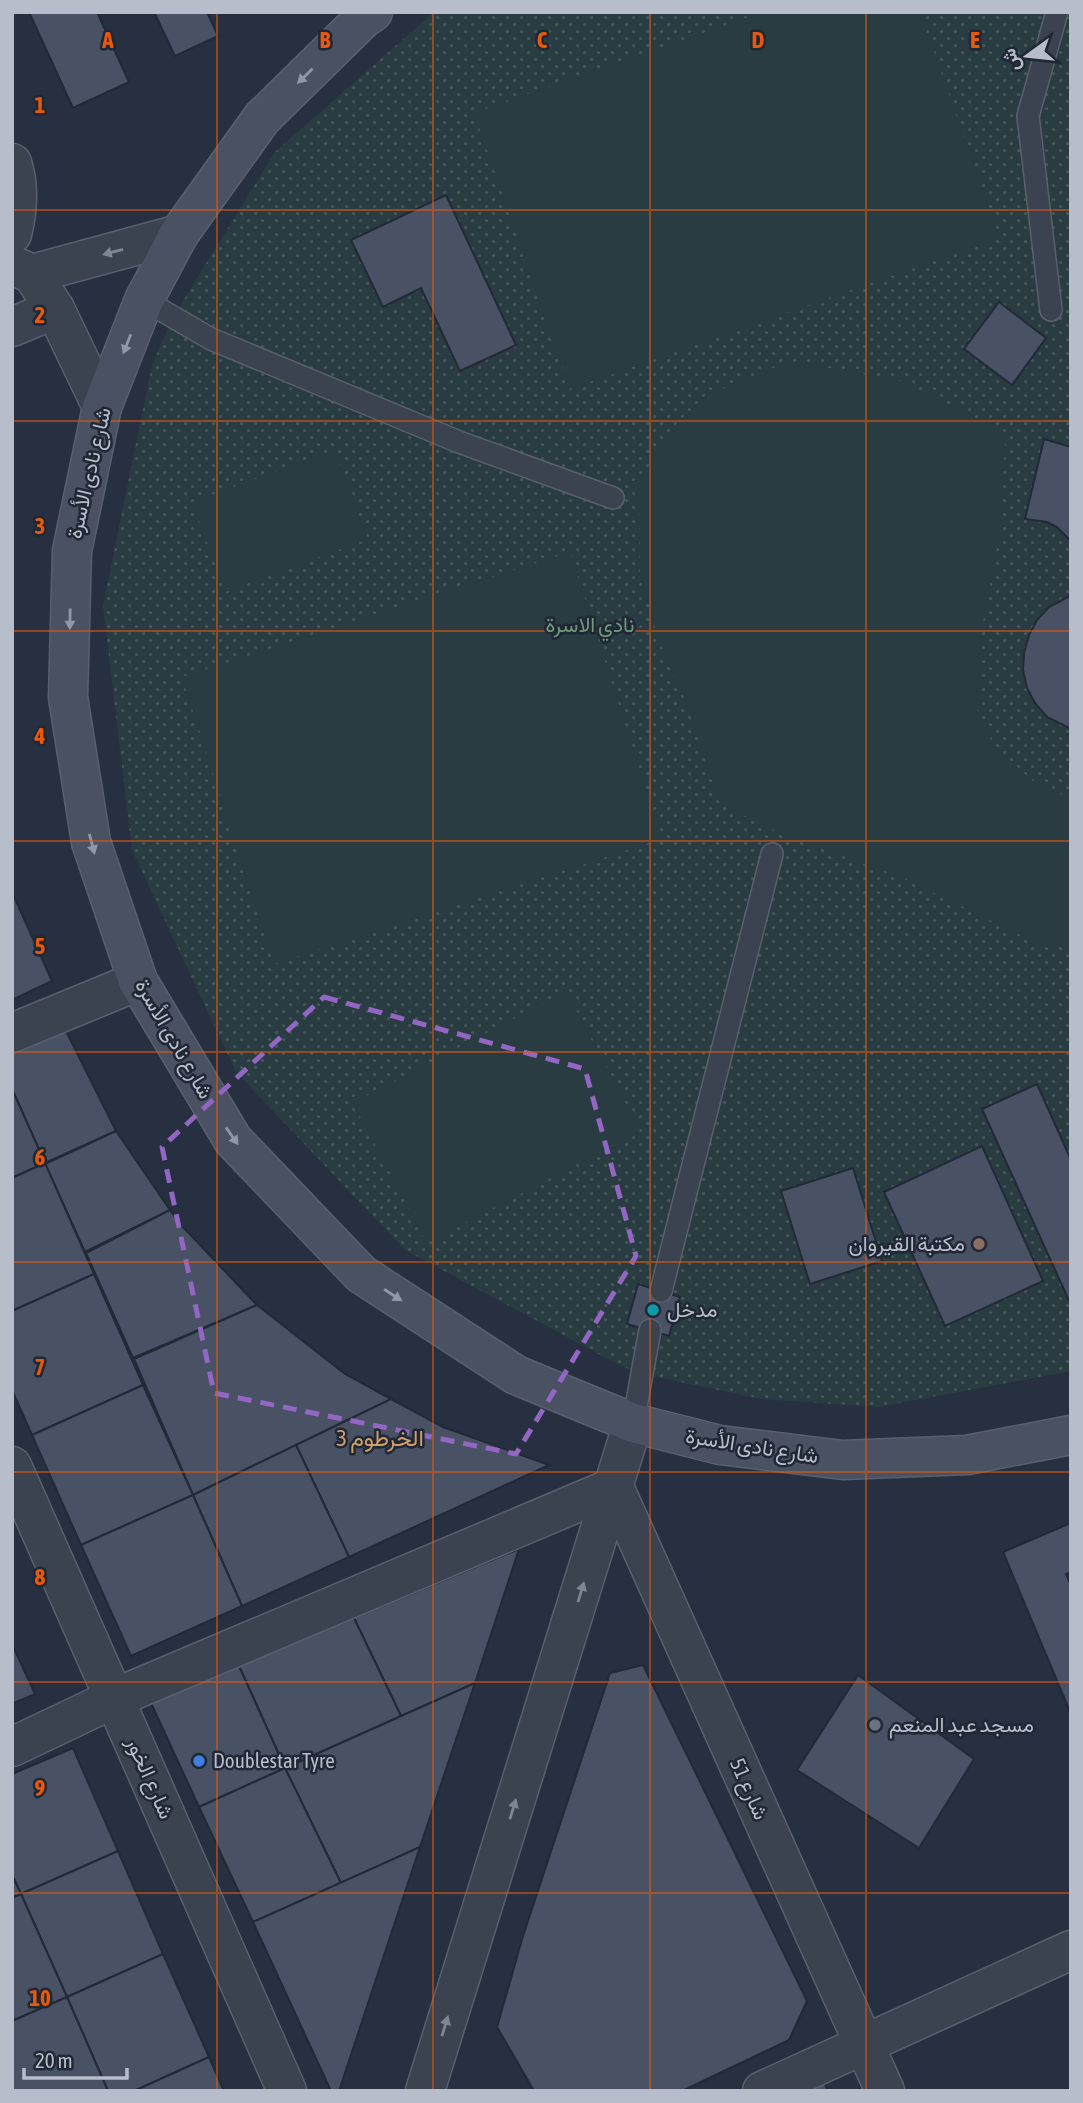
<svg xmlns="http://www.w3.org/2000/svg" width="1083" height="2103" font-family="'Asap Condensed',Vazirmatn,sans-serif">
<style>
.park{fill:url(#park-dots)}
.garden{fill:#293c41}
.building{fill:#485264;stroke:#222937;stroke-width:2}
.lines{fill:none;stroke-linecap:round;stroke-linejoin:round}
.lane-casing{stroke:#59606d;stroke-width:24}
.street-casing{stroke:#59606d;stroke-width:41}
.secondary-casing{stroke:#59606d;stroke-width:41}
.lane{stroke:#3b4250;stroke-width:21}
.street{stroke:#3b4250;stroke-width:38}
.secondary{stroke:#495163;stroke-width:38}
.oneway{fill:#9097a6}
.oneway2{fill:#7f8693}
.marked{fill:none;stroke:#9366c3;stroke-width:5;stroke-dasharray:14 9;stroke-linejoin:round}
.grid{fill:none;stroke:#e8590c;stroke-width:2;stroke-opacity:0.55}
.education-dot{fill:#8d6e63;stroke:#202735;stroke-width:2.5}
.culture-dot{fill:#0f9aa8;stroke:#202735;stroke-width:2.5}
.worship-dot{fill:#6b7280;stroke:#202735;stroke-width:2.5}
.shop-dot{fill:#3f7fe0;stroke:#202735;stroke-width:2.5}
.labels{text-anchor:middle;stroke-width:5;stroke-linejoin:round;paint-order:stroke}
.street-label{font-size:21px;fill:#b7bdca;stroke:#202735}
.park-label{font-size:21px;fill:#709a7c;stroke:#202735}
.poi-label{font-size:21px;fill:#b7bdca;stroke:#202735;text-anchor:start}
.neighbourhood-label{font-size:23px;fill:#d29f6b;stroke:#202735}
.grid-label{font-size:23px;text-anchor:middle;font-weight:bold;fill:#e8590c;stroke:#202735;stroke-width:5;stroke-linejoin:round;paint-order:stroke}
</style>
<defs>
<pattern id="park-dots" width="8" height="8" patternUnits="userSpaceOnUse" patternTransform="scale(1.75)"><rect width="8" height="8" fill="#293c41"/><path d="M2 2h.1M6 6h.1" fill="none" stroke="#46565b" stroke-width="1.8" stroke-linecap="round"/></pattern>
</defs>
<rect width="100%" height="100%" fill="#273040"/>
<!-- park -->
<polygon class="park" points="434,12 1071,12 1071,1371 878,1407 762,1399 642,1374 621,1366 405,1250 236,1072 132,850 103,606 152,365 173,317 275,152"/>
<!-- garden -->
<g class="garden">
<polygon points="763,12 920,12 999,238 570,389 474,113"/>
<polygon points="790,361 901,381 1006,433 999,537 980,637 977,716 998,751 1039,786 1071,798 1071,946 1039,944 904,878 783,835 721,804 686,702 658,639 640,572 639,484 665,435 705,396"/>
<polygon points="335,450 368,539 225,592 192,502"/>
<polygon points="570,552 662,839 274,964 182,677"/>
<polygon points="566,991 640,1131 427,1243 353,1103"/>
</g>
<!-- building -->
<g class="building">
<polygon points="29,12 97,12 129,82 73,108"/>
<polygon points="154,12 207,12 218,36 175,56"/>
<polygon points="446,195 516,345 460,371 421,288 383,307 351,240"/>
<polygon points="999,302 1046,338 1012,385 964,349"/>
<polygon points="1044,439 1071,447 1071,541 1057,527 1047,522 1025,519"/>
<polygon points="1071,592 1071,729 1047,717 1035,703 1027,688 1023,670 1024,653 1029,635 1037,620 1049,607 1068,597"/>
<polygon points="12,892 52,981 12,1000"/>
<polygon points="65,1029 116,1131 45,1163 12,1089 12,1051"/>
<polygon points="1037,1084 1071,1160 1071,1305 982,1109"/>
<polygon points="12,1089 45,1163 12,1178"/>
<polygon points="116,1131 170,1210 85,1252 45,1164"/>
<polygon points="982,1146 1043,1281 945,1326 884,1192"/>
<polygon points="45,1163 94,1274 12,1311 12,1178"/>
<polygon points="853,1168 882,1261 810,1284 781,1191"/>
<polygon points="170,1210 180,1224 257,1305 133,1358 86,1253"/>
<polygon points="94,1274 143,1385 32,1435 12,1390 12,1311"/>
<polygon points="638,1284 680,1297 669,1336 627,1324"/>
<polygon points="257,1305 345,1374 391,1399 193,1495 134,1359"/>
<polygon points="143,1385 193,1495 81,1545 32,1435"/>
<polygon points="391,1399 443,1427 549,1465 349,1557 296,1445"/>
<polygon points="296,1445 349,1557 242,1606 193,1495"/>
<polygon points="193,1495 242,1606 131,1656 81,1545"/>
<polygon points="1071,1523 1071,1572 1066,1574 1071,1585 1071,1714 1003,1552"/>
<polygon points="519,1549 475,1683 401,1716 354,1618"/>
<polygon points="354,1618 401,1716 285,1768 239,1666"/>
<polygon points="12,1644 35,1694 12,1704"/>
<polygon points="643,1665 807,2001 789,2040 682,2091 534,2091 497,2027 523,1936 610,1673"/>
<polygon points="239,1666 285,1768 199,1807 151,1703"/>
<polygon points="858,1675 974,1759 919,1848 797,1770"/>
<polygon points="475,1683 420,1847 341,1883 285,1768"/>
<polygon points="73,1748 118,1851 21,1894 12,1875 12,1774"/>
<polygon points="285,1768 341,1883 253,1922 199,1807"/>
<polygon points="420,1847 339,2091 331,2091 253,1922"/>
<polygon points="118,1851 163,1954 67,1997 21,1894"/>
<polygon points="12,1875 21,1894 12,1898"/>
<polygon points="21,1894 67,1997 12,2021 12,1898"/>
<polygon points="163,1954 209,2057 134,2091 108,2091 67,1997"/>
<polygon points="67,1997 108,2091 12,2091 12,2021"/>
<polygon points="209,2057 224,2091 134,2091"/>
<polygon points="821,2076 828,2091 790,2091"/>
</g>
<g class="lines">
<!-- lane casing -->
<g class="lane-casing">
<g id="lane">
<polyline points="144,300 211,339 459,442 613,498"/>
<polyline points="1051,310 1028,116 1057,12"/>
<polyline points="661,1291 772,854"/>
<polyline points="633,1423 650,1330"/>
</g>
</g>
<!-- street casing -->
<g class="street-casing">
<g id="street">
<path d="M12,163C20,187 18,210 12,234"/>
<polyline points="12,265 32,274 55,309 102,407"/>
<polyline points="32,274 179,234"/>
<polyline points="12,327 55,309"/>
<polyline points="12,1033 138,981"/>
<polyline points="12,1466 287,2091"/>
<polyline points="12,1747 115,1698 614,1487 885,2091"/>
<polyline points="425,2091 633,1423"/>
<polyline points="762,2091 1071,1950"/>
</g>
</g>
<!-- secondary casing -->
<g class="secondary-casing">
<polyline id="secondary" points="373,12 363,19 262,118 179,234 144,300 102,407 72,551 68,697 91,842 138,981 233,1140 361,1274 516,1375 633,1423 720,1445 843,1460 967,1455 1071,1435"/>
</g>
<!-- lane -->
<use href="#lane" class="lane"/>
<!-- street -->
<use href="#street" class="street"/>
<!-- secondary -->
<use href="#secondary" class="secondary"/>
</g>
<!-- one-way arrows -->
<defs><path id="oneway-solid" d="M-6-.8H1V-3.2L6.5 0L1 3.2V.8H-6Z" transform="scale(1.75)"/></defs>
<g class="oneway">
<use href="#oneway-solid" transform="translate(305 76) rotate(136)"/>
<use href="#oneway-solid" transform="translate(127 344) rotate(111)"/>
<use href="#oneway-solid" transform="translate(70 619) rotate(91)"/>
<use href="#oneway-solid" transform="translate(92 844) rotate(75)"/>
<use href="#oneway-solid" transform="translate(232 1136) rotate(55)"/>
<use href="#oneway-solid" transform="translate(393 1295) rotate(33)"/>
</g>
<g class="oneway2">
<use href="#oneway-solid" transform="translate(113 252) rotate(165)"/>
<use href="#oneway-solid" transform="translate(581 1592) rotate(-73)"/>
<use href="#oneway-solid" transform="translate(513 1809) rotate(-73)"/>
<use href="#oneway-solid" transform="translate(445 2026) rotate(-73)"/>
</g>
<!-- marked area -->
<path class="marked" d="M324,997L585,1069L636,1256L516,1454L214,1393L162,1147Z"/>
<!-- grid -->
<path class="grid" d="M217,12V2091M433,12V2091M650,12V2091M866,12V2091M12,210H1071M12,421H1071M12,631H1071M12,841H1071M12,1052H1071M12,1262H1071M12,1472H1071M12,1682H1071M12,1893H1071"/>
<!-- markers -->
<circle class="education-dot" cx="979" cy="1244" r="7"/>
<circle class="culture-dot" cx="653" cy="1310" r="7"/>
<circle class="worship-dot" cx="875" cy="1725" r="7"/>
<circle class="shop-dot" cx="199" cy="1761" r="7"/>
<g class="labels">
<!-- street labels -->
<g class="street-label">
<text transform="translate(89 473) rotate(-77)" y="7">شارع نادى الأسرة</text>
<text transform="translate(174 1039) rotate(60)" y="7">شارع نادى الأسرة</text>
<text transform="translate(752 1446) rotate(9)" y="7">شارع نادى الأسرة</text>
<text transform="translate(150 1778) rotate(66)" y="7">شارع الخور</text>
<text transform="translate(749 1789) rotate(66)" y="7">شارع 51</text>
</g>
<!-- park labels -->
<g class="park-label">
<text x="590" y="632">نادي الاسرة</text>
</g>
<!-- poi labels -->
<g class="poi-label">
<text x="965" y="1251" text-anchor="end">مكتبة القيروان</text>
<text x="667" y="1317">مدخل</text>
<text x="889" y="1732">مسجد عبد المنعم</text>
<text x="213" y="1768">Doublestar Tyre</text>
</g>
<!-- neighbourhood labels -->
<g class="neighbourhood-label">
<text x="380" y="1446">الخرطوم 3</text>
</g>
</g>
<g class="grid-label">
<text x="108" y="48">A</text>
<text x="325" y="48">B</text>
<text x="542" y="48">C</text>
<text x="758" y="48">D</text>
<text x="975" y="48">E</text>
<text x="40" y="113">1</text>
<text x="40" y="323">2</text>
<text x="40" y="534">3</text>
<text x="40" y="744">4</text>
<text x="40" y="954">5</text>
<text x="40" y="1165">6</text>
<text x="40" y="1375">7</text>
<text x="40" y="1585">8</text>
<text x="40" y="1796">9</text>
<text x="40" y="2006">10</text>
</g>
<!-- border -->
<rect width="1083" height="2103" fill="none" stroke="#b7bdca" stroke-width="28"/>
<!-- north arrow -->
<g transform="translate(1027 56) rotate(255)" stroke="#202735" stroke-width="5" paint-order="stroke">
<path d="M0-5L12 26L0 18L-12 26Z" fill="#b7bdca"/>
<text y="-10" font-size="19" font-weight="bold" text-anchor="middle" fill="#b7bdca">ش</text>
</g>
<!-- scale -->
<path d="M24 2068v10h103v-10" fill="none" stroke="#b7bdca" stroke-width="3.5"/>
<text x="35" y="2068" font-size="21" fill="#b7bdca" stroke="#202735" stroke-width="5" paint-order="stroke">20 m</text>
</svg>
